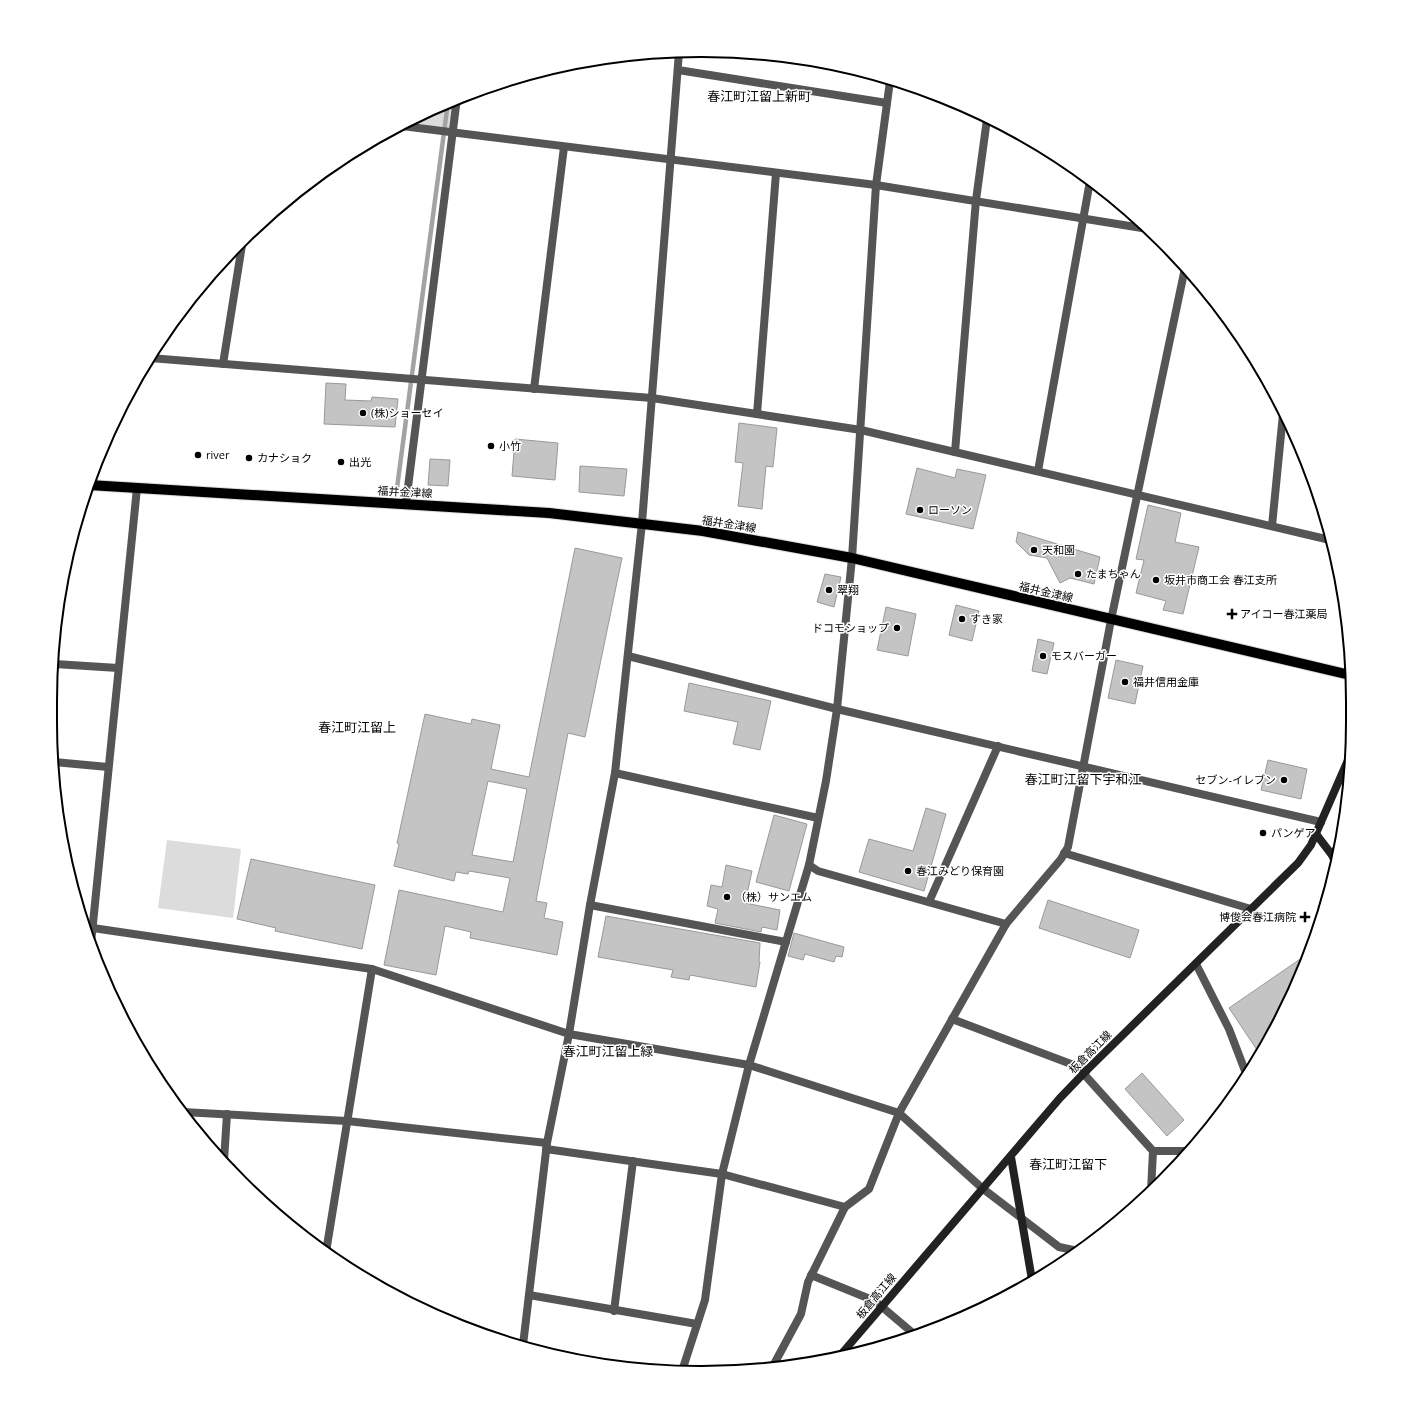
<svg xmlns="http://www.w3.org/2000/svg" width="1403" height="1423" font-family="'Open Sans','Noto Sans JP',sans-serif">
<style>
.green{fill:#dcdcdc}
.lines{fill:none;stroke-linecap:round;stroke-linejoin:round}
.stream{stroke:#a3a3a3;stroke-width:4.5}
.building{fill:#c4c4c4;stroke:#999;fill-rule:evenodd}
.primary-casing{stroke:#dbdbdb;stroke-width:12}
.street{stroke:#555;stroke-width:8}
.secondary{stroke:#222;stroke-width:8}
.primary{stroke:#000;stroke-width:10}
.poi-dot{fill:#000;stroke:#fff;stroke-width:1.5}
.labels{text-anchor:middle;stroke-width:3;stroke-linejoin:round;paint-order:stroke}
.poi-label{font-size:11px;fill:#000;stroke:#fff;text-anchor:start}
.street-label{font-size:11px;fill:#000;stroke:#fff}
.quarter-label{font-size:13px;fill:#000;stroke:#fff}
.rim{fill:none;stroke:#000;stroke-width:2}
</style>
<rect width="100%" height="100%" fill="#fff"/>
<!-- green -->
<g class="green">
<polygon points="457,98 452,133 402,126 452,100"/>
<polygon points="167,840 241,849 233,918 158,908"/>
</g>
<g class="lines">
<!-- stream -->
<polyline class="stream" points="397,488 448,102"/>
</g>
<!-- building -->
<g class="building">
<polygon points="326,383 346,384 345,400 371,401 372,397 398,399 395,427 324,424"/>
<polygon points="739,423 777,428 773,467 766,466 762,509 738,506 743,463 735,462"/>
<polygon points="515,439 558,443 555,480 512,476"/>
<polygon points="430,459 450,460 448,486 428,485"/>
<polygon points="580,466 627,469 624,496 579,492"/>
<polygon points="917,468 955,478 957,469 986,475 973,529 906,514"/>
<polygon points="1148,505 1181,513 1175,542 1199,547 1183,614 1163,610 1166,601 1136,593 1144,560 1136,559"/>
<polygon points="1018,532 1100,557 1094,584 1070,578 1060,583 1047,558 1029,555 1016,542"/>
<path d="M575,548L622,558L585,737L568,733L536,901L547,903L544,918L563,922L557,955L470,938L471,932L445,926L436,975L384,965L399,890L503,912L510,878L469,871L468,874L456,872L454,881L394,866L399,844L397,843L425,714L471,724L472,719L500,725L491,769L529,777ZM488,781L527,789L513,862L472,855Z"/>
<polygon points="825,574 841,577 834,607 817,602"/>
<polygon points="956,605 979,611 972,641 949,635"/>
<polygon points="886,607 916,614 908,656 877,650"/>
<polygon points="1038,639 1054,643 1047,674 1032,671"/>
<polygon points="1116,660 1143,666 1135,704 1108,698"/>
<polygon points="689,683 771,701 760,750 733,744 738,722 684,711"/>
<polygon points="1268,760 1307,769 1301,799 1261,790"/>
<polygon points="926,808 946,814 924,891 859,872 869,839 913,851"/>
<polygon points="774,815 807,824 789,891 756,882"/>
<polygon points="251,859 375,885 362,949 275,931 276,928 237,919"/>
<polygon points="726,865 752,871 745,903 780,910 777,930 762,927 761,932 715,923 718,909 707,906 711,885 722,887"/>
<polygon points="1048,900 1139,930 1130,958 1039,928"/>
<polygon points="606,916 760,943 759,962 760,962 756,987 690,975 689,980 671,977 673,970 598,957"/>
<polygon points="794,933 844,947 842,957 836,956 834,962 805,954 803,960 788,956"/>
<polygon points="1309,953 1303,971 1259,1053 1229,1008"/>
<polygon points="1142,1073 1184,1120 1167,1136 1125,1089"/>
</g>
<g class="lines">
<!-- primary casing -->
<g class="primary-casing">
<polyline id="primary" points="89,485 549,513 703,531 852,558 1350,675"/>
</g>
<!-- street -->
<g class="street">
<polyline points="678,70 887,103"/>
<polyline points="402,126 876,185 1148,229"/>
<polyline points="150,358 652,398 861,430 1330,540"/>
<polyline points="223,364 243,239"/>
<polyline points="534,389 564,147"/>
<polyline points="757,414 776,173"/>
<polyline points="955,452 976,200 987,119"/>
<polyline points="1038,471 1090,181"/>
<polyline points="406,503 457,98"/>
<polyline points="1272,526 1283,414"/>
<polyline points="628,656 837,709 1321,822"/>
<polyline points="55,664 118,668"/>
<polyline points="54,762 108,767"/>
<polyline points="615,773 818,818"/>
<polyline points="1064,853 1251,909"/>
<polyline points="1332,855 1341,842"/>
<polyline points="809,865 818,871 1006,924"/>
<polyline points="929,902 998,746"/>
<polyline points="590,905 786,942"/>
<polyline points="86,927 372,969 569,1034 749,1065 899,1113 982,1188 1059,1247 1078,1251"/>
<polyline points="91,943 137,488"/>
<polyline points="1196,964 1229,1029 1247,1076"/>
<polyline points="952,1019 1087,1070"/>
<polyline points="1083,1073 1153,1151 1151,1191"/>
<polyline points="183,1112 347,1121 547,1143"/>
<polyline points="546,1149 722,1174 845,1207"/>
<polyline points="1153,1151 1187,1151"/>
<polyline points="224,1161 227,1114"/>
<polyline points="326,1252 372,969"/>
<polyline points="811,1275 875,1301 914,1334"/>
<polyline points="529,1295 697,1324"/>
<polyline points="614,1311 633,1161"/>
<polyline points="523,1345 547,1143 569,1034 590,905 615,773 642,523 679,52"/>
<polyline points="773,1366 801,1314 808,1282 845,1207 869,1189 899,1113 1006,924 1061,859 1068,847 1111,620 1185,268"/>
<polyline points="682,1371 705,1300 722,1174 749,1065 809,865 826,781 837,709 852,558 876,185 890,81"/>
</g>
<!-- secondary -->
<g class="secondary">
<polyline points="1316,834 1332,855 1336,864"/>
<polyline points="1011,1157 1032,1280"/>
<polyline points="838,1358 1060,1098 1087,1070 1298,863 1311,845 1348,760"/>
</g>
<!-- primary -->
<use href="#primary" class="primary"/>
</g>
<!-- markers -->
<g class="poi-dot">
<circle cx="363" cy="413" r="4"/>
<circle cx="491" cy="446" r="4"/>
<circle cx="198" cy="455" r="4"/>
<circle cx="249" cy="458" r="4"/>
<circle cx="341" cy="462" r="4"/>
<circle cx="920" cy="510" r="4"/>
<circle cx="1034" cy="550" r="4"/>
<circle cx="1078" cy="574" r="4"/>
<circle cx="1156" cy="580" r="4"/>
<circle cx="829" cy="590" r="4"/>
<path d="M1230 608h4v4h4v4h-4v4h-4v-4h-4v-4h4z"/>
<circle cx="962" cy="619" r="4"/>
<circle cx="897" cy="628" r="4"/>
<circle cx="1043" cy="656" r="4"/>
<circle cx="1125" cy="682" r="4"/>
<circle cx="1284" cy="780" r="4"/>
<circle cx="1263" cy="833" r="4"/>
<circle cx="908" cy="871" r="4"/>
<circle cx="727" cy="897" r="4"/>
<path d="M1303 911h4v4h4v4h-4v4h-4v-4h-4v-4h4z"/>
</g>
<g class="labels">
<!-- poi labels -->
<g class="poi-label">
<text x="371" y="417">(株)ショーセイ</text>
<text x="499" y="450">小竹</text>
<text x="206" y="459">river</text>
<text x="257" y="462">カナショク</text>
<text x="349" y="466">出光</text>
<text x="928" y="514">ローソン</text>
<text x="1042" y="554">天和園</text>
<text x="1086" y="578">たまちゃん</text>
<text x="1164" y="584">坂井市商工会 春江支所</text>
<text x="837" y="594">翠翔</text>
<text x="1240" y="618">アイコー春江薬局</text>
<text x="970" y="623">すき家</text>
<text x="889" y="632" text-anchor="end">ドコモショップ</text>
<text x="1051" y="660">モスバーガー</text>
<text x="1133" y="686">福井信用金庫</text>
<text x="1276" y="784" text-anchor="end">セブン-イレブン</text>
<text x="1271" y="837">パンゲア</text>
<text x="916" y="875">春江みどり保育園</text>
<text x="735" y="901">（株）サンエム</text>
<text x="1296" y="921" text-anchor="end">博俊会春江病院</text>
</g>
<!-- street labels -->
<g class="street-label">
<text transform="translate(405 492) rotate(3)" y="4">福井金津線</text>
<text transform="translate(729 524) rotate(9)" y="4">福井金津線</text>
<text transform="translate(1046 592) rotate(13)" y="4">福井金津線</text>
<text transform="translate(1090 1052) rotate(-45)" y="4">板倉高江線</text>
<text transform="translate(876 1296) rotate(-50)" y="4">板倉高江線</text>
</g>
<!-- quarter labels -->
<g class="quarter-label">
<text x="759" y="101">春江町江留上新町</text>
<text x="357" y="732">春江町江留上</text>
<text x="1083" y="784">春江町江留下宇和江</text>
<text x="608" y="1056">春江町江留上緑</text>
<text x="1068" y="1169">春江町江留下</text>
</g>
</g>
<!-- crop -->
<path d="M0 0H1403V1423H0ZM701 57H702A644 644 0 0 1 1346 701V722A644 644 0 0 1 702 1366H701A644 644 0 0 1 57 722V701A644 644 0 0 1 701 57Z" fill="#fff" fill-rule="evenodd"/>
<path class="rim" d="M701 57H702A644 644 0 0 1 1346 701V722A644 644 0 0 1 702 1366H701A644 644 0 0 1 57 722V701A644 644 0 0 1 701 57Z"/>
</svg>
